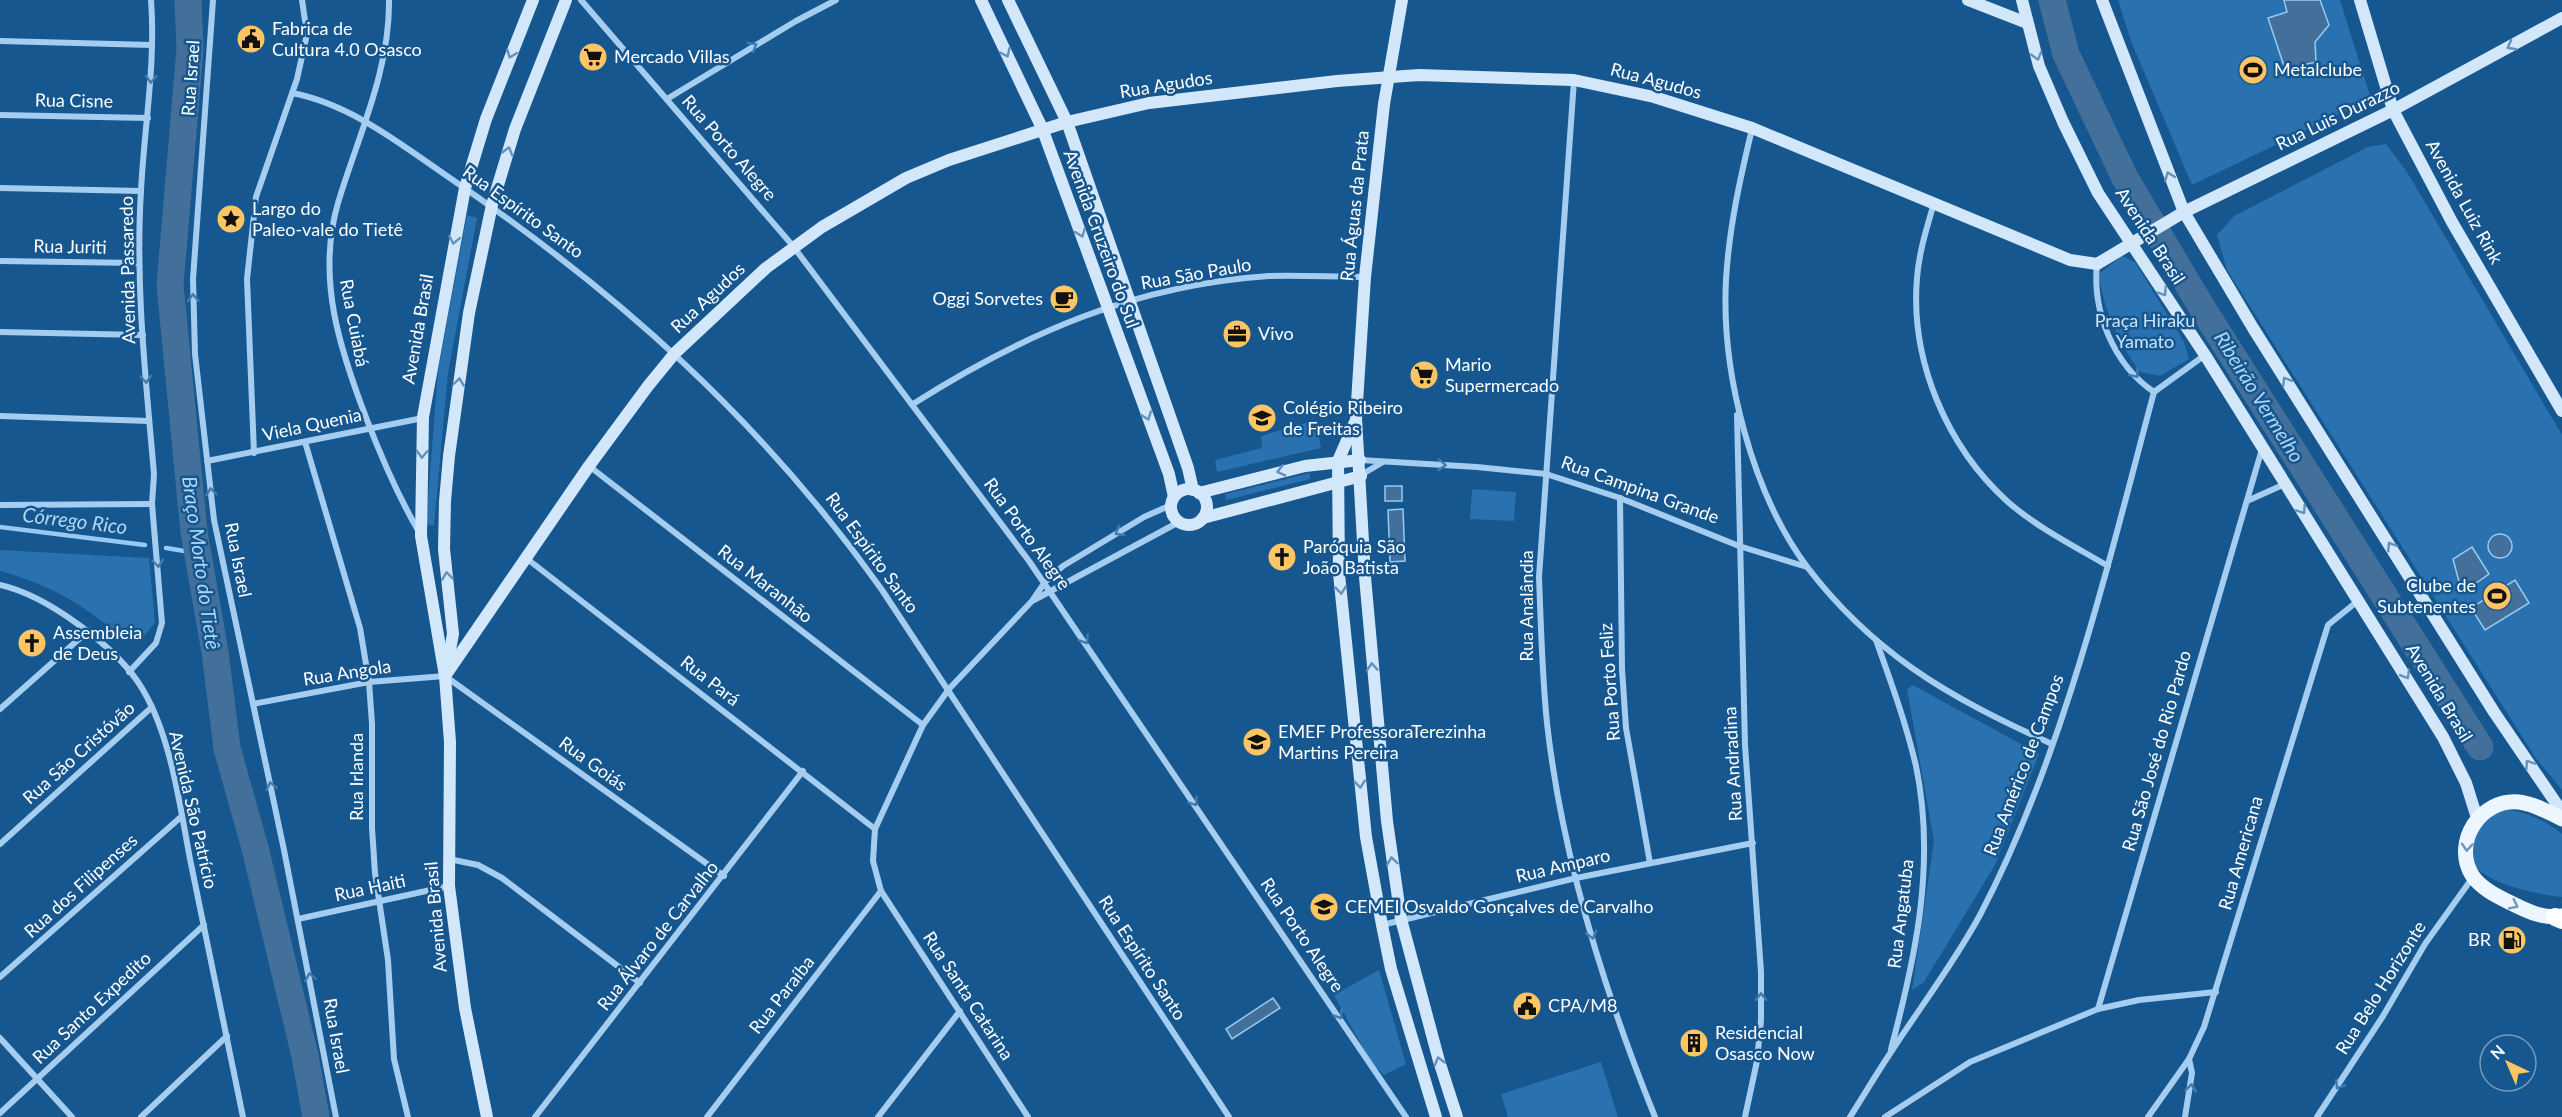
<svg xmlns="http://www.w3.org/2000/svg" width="2562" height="1117" font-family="Lato,sans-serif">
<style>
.green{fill:#2971af}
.water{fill:#43709a;stroke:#97c9f2;stroke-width:1.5}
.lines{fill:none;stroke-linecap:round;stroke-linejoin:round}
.stream{stroke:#97c9f2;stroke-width:4.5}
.river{stroke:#43709a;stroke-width:27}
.street{stroke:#a5cdf0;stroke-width:6}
.secondary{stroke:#d3e7fb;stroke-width:12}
.primary{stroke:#edf6ff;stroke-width:15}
.highway{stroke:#fff;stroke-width:18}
.oneway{stroke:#427aad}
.oneway2{stroke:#6291bb}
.oneway3{stroke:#6d97bc}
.labels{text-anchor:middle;stroke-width:5;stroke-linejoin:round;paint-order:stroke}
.poi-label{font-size:18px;fill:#fff;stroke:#175790;text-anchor:start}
.street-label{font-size:18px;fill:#fff;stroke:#175790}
.park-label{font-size:18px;fill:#cbe5fb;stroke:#175790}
.water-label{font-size:20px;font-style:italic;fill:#b1d7f7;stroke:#175790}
</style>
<rect width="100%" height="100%" fill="#175790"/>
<!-- green -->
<g class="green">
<polygon points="2118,0 2340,0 2371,99 2192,185 2131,41"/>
<polygon points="2386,144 2407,172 2562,435 2562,790 2535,757 2227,270 2217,235 2234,216 2368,147"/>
<polygon points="467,215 477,218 448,373 434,526 426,524 438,371"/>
<path d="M2122,256L2135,262L2184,342L2189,359L2160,376L2140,372C2118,342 2104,312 2099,274Z"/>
<polygon points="1315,420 1321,448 1217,472 1215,460 1262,448 1261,436"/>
<polygon points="1310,473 1310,479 1226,500 1225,494"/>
<polygon points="1472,489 1516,492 1514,521 1470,519"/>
<path d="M0,550L149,558L155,623L143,637L126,641C84,605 54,586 0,571Z"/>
<polygon points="1913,685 2039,754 1995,865 1924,982 1912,990 1934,841 1907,689"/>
<path d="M2501,808C2526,812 2543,819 2562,834V897C2540,895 2487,884 2475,865C2468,854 2473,839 2475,828Z"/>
<polygon points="1379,970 1406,1064 1384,1075 1371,1063 1334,995"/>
<polygon points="1601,1062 1618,1117 1508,1117 1501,1094"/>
</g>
<!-- water -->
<g class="water">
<polygon points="2284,0 2320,0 2329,25 2315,42 2316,62 2285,69 2268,18 2287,12"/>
<rect x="1385" y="486" width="17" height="15"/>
<polygon points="1403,509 1405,561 1390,562 1388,510"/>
<circle cx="2500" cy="546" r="12"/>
<polygon points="2472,547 2489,574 2462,593 2453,559"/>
<polygon points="2515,580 2529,603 2485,630 2471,608"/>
<polygon points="1273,998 1280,1008 1232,1039 1226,1029"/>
</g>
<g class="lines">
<!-- stream -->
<g class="stream">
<polyline points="0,527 145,545"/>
<polyline points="166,548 197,553"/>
</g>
<!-- river -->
<g class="river">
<polyline points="188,0 190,49 170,285 194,532 215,652 227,748 255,848 305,1056 316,1117"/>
<polyline points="2052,0 2066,54 2125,178 2201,306 2480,747"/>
</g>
<!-- street -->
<g class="street">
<polyline points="213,0 193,279 195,354 214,520 284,850 336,1117"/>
<path d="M389,0C390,71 358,136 338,203C316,278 340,350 367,420C382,459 398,496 419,532"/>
<polyline points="581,0 793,246 1029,561 1406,1117"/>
<polyline points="0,41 152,45"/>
<path d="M1574,80L1539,577C1541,626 1542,675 1547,723C1562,858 1604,991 1655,1117"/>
<path d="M292,93C350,104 399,143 447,176C619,293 761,420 882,590L1229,1117"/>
<polyline points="667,99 796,21 836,0"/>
<polyline points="0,115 148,118"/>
<path d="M1752,129C1740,179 1729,228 1726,280C1721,372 1752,494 1808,568C1837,606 1874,641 1912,668C1956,699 2004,722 2052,744"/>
<polyline points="0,188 141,191"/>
<path d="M1934,203C1927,227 1919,252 1917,278C1910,361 1947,447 2008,502C2038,528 2074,546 2108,566"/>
<polyline points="0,261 139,263"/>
<path d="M2097,264C2092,312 2114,365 2154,392L2205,355"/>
<polyline points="0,332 143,335"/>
<path d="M913,404C1025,333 1135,285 1269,276C1300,275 1333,277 1365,277"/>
<polyline points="1737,415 1745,745 1761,972 1761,1020 1757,1061 1745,1117"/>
<polyline points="0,416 149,421"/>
<polyline points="305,442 360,628 369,682 372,724 372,828 375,873 388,960 394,1059 408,1117"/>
<polyline points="254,453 247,279 256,197 297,79 307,34 302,0"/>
<polyline points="1360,460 1477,467 1546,474 1620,498 1739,546 1807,567"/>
<polyline points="207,461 423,418"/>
<polyline points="589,466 923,725"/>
<polyline points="1361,475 1383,462"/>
<polyline points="1620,498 1622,669 1626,728 1650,863"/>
<polyline points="2247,501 2285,484"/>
<polyline points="0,505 152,504"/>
<polyline points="526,558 875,829"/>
<path d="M0,585C46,595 119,648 143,690C171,737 180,806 190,859C208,945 226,1031 243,1117"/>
<polyline points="1034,600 1179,522"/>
<path d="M1876,640C1891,682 1906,723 1916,766C1936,862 1916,956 1891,1049"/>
<path d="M129,672L156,643L162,623L152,504L154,474C146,381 135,285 141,191C144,128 156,64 151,0"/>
<polyline points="253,704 369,682 445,676 724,876"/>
<polyline points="0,709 88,631"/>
<polyline points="0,844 152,707"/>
<polyline points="449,859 478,865 502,878 640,983"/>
<polyline points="298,919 449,886"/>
<polyline points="1382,925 1576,878 1753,843"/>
<polyline points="0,977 182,816"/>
<polyline points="2098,1009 2262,449"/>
<polyline points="0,1038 72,1117"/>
<polyline points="0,1113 204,925"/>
<polyline points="141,1117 227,1036"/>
<polyline points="535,1117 803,771"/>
<polyline points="707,1117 881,891"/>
<polyline points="878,1117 960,1011"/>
<polyline points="1028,1117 881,891 873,861 875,829 923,725 949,689 1032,601 1045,582 1063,566 1144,517 1171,505"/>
<path d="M1850,1117C1864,1095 1877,1073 1891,1052C1921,1006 1954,963 1980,915C2063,757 2108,564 2154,392"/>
<polyline points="1885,1117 1970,1062 2098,1009 2139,1000 2216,992"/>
<polyline points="2148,1117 2189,1059 2204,1027 2328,625 2359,600"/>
<polyline points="2185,1117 2192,1073 2189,1059"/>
<polyline points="2317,1117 2383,1016 2425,944 2473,877"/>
</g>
<!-- secondary -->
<g class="secondary">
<polyline points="981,0 1042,128 1169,474 1174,497"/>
<polyline points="1008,0 1067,122 1188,468 1193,490"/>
<polyline points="1402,0 1384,104 1365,277 1356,418 1365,577 1387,821 1401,919 1439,1061 1457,1117"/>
<polyline points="1968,0 2027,23"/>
<polyline points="2022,0 2039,66 2063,122 2098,193 2205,355 2443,737 2466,783 2477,818"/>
<polyline points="2102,0 2184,212 2253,328 2494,712 2562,812"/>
<polyline points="2360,0 2393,110 2452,222 2562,411"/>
<polyline points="1355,422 1338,461 1339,574 1366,837 1382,925 1391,969 1436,1117"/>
<circle cx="1189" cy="507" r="18"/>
<polyline points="1199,493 1305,466 1360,460"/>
<polyline points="1203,518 1361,476"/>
<polyline points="447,666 453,634 444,549 445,501 449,456 469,313 492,205 515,129 566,0"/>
<polyline points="445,676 589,466 648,386 675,353 766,268 822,227 906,178 949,160 1067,122 1149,103 1337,81 1419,75 1574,80 1654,97 1752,128 2070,260 2097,264 2184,212 2393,110 2562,18"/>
<polyline points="487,1117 465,1008 449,886 450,742 445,676 421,536 423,417 465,188 486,119 533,0"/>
</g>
<!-- primary -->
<path class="primary" d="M2562,819C2549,812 2534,804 2519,802C2481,798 2452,842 2472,875C2481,889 2499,897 2513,904C2529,912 2544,919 2562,916"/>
<!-- highway -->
<polyline class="highway" points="2555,917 2562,920"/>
</g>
<!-- one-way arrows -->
<defs><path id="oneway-chevron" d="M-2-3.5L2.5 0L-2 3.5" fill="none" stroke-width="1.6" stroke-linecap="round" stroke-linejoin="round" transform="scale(1.5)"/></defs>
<g class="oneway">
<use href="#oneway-chevron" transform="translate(753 46) rotate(-31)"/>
<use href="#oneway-chevron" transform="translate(151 79) rotate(93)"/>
<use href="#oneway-chevron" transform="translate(193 298) rotate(-92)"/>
<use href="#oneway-chevron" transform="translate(2135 374) rotate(52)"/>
<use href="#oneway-chevron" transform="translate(146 379) rotate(86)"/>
<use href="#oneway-chevron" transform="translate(1442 465) rotate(3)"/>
<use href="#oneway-chevron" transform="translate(211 492) rotate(-96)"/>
<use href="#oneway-chevron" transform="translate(1119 532) rotate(149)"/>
<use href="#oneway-chevron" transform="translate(158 563) rotate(84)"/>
<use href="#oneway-chevron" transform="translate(1085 640) rotate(56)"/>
<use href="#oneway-chevron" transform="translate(271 786) rotate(-102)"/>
<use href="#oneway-chevron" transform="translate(1194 802) rotate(56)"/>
<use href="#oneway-chevron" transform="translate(1592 935) rotate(74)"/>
<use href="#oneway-chevron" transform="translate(310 977) rotate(-101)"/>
<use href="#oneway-chevron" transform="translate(1761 997) rotate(-90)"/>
<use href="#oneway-chevron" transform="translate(1339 1015) rotate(56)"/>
<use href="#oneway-chevron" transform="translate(2339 1085) rotate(123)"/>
<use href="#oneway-chevron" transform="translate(2191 1088) rotate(-84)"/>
</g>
<g class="oneway2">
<use href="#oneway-chevron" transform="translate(2511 46) rotate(152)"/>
<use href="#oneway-chevron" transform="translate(1006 53) rotate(65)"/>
<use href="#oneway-chevron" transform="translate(511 54) rotate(111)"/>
<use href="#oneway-chevron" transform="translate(2037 56) rotate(74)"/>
<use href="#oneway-chevron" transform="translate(508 151) rotate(-74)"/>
<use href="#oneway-chevron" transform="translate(2169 176) rotate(-111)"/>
<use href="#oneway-chevron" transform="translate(1081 233) rotate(70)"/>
<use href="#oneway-chevron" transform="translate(454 240) rotate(101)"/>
<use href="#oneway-chevron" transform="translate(2163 292) rotate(56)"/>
<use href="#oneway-chevron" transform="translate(2286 381) rotate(-122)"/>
<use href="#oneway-chevron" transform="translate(459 382) rotate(-82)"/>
<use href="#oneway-chevron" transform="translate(1147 416) rotate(70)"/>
<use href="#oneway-chevron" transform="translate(422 454) rotate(92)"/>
<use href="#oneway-chevron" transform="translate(1281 471) rotate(167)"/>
<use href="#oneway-chevron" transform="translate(2302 510) rotate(57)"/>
<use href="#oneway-chevron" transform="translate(2391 546) rotate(-122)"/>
<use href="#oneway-chevron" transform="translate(447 576) rotate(-97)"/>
<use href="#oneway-chevron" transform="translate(1341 590) rotate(84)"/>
<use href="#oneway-chevron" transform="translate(1372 667) rotate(-94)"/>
<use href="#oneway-chevron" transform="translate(2406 675) rotate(59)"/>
<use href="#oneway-chevron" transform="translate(2529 764) rotate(-124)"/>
<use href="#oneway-chevron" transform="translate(1360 784) rotate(84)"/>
<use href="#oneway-chevron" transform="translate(1392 861) rotate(-98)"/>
<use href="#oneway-chevron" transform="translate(1439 1061) rotate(-106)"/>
</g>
<g class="oneway3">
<use href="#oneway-chevron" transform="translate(2467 847) rotate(94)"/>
<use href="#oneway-chevron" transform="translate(2514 905) rotate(26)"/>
</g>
<!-- icons -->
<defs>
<g id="civic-disc" transform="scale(1.5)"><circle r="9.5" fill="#ffc563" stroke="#175790"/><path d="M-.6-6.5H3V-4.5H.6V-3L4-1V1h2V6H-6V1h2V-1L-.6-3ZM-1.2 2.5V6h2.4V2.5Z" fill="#111"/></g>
<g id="supermarket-disc" transform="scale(1.5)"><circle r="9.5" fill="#ffc563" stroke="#175790"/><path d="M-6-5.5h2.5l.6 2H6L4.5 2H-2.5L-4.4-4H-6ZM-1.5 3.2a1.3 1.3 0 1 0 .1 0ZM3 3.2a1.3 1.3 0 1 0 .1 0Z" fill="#111"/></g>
<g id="stadium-disc" transform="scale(1.5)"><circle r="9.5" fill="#ffc563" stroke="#175790"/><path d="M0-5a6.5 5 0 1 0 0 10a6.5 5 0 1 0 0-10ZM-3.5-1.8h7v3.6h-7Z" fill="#111"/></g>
<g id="sight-disc" transform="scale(1.5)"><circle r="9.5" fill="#ffc563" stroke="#175790"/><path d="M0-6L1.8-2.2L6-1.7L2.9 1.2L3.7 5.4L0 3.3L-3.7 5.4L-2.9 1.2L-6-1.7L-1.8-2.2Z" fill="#111"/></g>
<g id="cafe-disc" transform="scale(1.5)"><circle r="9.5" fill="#ffc563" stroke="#175790"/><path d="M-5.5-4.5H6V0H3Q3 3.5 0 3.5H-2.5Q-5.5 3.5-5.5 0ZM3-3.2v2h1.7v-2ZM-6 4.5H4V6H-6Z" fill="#111"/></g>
<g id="office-disc" transform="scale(1.5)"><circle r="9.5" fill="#ffc563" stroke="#175790"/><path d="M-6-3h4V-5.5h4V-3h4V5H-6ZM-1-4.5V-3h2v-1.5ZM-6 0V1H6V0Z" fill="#111"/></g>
<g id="school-disc" transform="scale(1.5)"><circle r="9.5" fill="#ffc563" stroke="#175790"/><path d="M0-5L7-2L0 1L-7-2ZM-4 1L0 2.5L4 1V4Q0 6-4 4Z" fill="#111"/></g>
<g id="church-disc" transform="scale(1.5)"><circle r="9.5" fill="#ffc563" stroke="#175790"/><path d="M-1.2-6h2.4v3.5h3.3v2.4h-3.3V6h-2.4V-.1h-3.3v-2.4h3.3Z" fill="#111"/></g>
<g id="fuel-disc" transform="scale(1.5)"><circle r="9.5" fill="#ffc563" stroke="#175790"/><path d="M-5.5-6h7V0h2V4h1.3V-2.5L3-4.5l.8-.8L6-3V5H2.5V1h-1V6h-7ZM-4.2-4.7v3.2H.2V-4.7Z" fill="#111"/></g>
<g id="building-disc" transform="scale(1.5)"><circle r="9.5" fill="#ffc563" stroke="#175790"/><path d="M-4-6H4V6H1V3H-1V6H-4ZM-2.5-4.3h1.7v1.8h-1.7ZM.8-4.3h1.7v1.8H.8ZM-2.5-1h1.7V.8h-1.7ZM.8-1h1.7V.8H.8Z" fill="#111"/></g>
</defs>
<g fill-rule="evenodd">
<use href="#civic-disc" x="251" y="39"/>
<use href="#supermarket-disc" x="593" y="57"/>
<use href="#stadium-disc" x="2253" y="70"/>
<use href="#sight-disc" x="231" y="219"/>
<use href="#cafe-disc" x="1064" y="299"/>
<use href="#office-disc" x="1237" y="334"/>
<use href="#supermarket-disc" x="1424" y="375"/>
<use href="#school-disc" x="1262" y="418"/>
<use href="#church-disc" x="1282" y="557"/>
<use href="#stadium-disc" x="2497" y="596"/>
<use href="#church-disc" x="32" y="643"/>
<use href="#school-disc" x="1257" y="742"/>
<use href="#school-disc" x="1324" y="907"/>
<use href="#fuel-disc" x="2512" y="940"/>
<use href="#civic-disc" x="1527" y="1006"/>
<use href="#building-disc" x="1694" y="1043"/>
</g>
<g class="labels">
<!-- poi labels -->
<g class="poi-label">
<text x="272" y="35">Fabrica de<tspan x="272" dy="21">Cultura 4.0 Osasco</tspan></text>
<text x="614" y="63">Mercado Villas</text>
<text x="2274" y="76">Metalclube</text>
<text x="252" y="215">Largo do<tspan x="252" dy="21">Paleo-vale do Tietê</tspan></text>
<text x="1043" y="305" text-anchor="end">Oggi Sorvetes</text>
<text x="1258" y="340">Vivo</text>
<text x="1445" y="371">Mario<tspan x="1445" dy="21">Supermercado</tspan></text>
<text x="1283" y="414">Colégio Ribeiro<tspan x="1283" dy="21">de Freitas</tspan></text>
<text x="1303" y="553">Paróquia São<tspan x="1303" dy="21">João Batista</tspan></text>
<text x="2476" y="592" text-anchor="end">Clube de<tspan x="2476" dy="21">Subtenentes</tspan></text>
<text x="53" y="639">Assembleia<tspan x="53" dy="21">de Deus</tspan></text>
<text x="1278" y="738">EMEF ProfessoraTerezinha<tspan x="1278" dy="21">Martins Pereira</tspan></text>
<text x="1345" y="913">CEMEI Osvaldo Gonçalves de Carvalho</text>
<text x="2491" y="946" text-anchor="end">BR</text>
<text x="1548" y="1012">CPA/M8</text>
<text x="1715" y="1039">Residencial<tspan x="1715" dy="21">Osasco Now</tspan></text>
</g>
<!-- street labels -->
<g class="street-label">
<text transform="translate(191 78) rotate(-86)" y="6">Rua Israel</text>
<text transform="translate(1656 81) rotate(15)" y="6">Rua Agudos</text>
<text transform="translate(1166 85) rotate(-9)" y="6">Rua Agudos</text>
<text transform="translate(74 101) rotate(1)" y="6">Rua Cisne</text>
<text transform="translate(2338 116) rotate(-26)" y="6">Rua Luis Durazzo</text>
<text transform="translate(729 148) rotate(49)" y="6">Rua Porto Alegre</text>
<text transform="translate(2464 202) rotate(61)" y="6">Avenida Luiz Rink</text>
<text transform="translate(1355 206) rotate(-84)" y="6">Rua Águas da Prata</text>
<text transform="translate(523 212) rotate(36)" y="6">Rua Espírito Santo</text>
<text transform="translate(2150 236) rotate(57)" y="6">Avenida Brasil</text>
<text transform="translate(1101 239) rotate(70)" y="6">Avenida Cruzeiro do Sul</text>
<text transform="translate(70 247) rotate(1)" y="6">Rua Juriti</text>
<text transform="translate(128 270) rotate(-91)" y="6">Avenida Passaredo</text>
<text transform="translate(1196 274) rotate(-10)" y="6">Rua São Paulo</text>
<text transform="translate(708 298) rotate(-43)" y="6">Rua Agudos</text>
<text transform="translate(354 323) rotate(79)" y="6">Rua Cuiabá</text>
<text transform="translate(418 329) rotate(-80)" y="6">Avenida Brasil</text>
<text transform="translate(312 425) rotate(-12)" y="6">Viela Quenia</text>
<text transform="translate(1640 490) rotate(20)" y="6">Rua Campina Grande</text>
<text transform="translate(1027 534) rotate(54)" y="6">Rua Porto Alegre</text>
<text transform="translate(872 553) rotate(54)" y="6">Rua Espírito Santo</text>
<text transform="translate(238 560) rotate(79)" y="6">Rua Israel</text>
<text transform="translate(765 584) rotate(38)" y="6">Rua Maranhão</text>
<text transform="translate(1527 606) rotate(-90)" y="6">Rua Analândia</text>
<text transform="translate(347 673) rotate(-9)" y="6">Rua Angola</text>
<text transform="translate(710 681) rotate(38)" y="6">Rua Pará</text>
<text transform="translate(1610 682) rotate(-94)" y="6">Rua Porto Feliz</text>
<text transform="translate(2439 693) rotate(59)" y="6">Avenida Brasil</text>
<text transform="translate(2157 751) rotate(-74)" y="6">Rua São José do Rio Pardo</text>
<text transform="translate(79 753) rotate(-42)" y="6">Rua São Cristóvão</text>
<text transform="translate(593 764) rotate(36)" y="6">Rua Goiás</text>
<text transform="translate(1733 764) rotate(-93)" y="6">Rua Andradina</text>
<text transform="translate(2024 765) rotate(-69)" y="6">Rua Américo de Campos</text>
<text transform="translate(357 777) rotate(-90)" y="6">Rua Irlanda</text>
<text transform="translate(193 810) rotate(77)" y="6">Avenida São Patrício</text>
<text transform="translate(2241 853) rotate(-74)" y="6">Rua Americana</text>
<text transform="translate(1563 866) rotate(-13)" y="6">Rua Amparo</text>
<text transform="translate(81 886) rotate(-42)" y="6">Rua dos Filipenses</text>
<text transform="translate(370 888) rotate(-12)" y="6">Rua Haiti</text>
<text transform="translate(1901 914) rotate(-83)" y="6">Rua Angatuba</text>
<text transform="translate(436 917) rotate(-95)" y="6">Avenida Brasil</text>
<text transform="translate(1302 935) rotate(56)" y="6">Rua Porto Alegre</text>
<text transform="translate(658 936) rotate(-52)" y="6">Rua Álvaro de Carvalho</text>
<text transform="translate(1142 958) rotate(57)" y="6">Rua Espírito Santo</text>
<text transform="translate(2381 988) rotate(-58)" y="6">Rua Belo Horizonte</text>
<text transform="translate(782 995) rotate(-52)" y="6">Rua Paraíba</text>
<text transform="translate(968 996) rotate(57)" y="6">Rua Santa Catarina</text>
<text transform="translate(92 1008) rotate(-43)" y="6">Rua Santo Expedito</text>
<text transform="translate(336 1036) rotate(80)" y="6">Rua Israel</text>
</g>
<!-- park labels -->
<g class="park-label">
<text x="2145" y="327">Praça Hiraku<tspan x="2145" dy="21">Yamato</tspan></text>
</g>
<!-- water labels -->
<g class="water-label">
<text transform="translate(2259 397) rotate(58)" y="7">Ribeirão Vermelho</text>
<text transform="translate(75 521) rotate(7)" y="7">Córrego Rico</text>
<text transform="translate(201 563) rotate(82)" y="7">Braço Morto do Tietê</text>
</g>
</g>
<!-- north arrow -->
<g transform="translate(2508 1063) rotate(316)"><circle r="28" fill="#175790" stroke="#749abc" stroke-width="1.5"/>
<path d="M0-4.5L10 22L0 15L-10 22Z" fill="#ffc563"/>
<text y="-9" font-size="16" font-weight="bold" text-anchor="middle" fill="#ffffff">N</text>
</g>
</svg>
